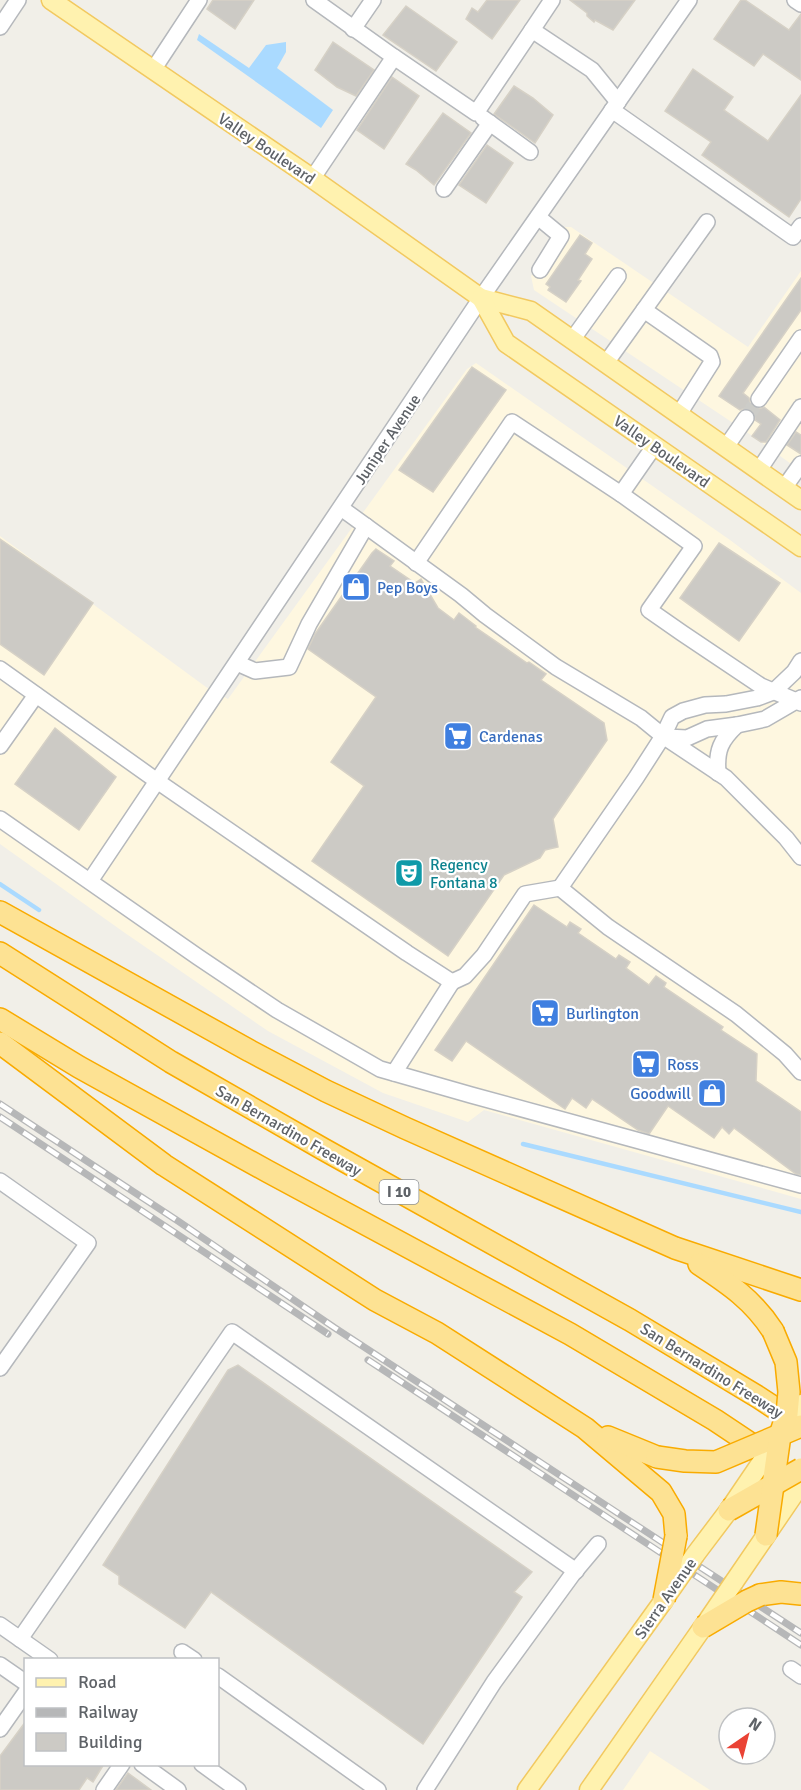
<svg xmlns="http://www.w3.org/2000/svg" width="801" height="1790" font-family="Signika,sans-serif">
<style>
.commercial{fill:#fef7e0}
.water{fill:#aadaff}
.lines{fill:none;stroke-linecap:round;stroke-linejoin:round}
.stream{stroke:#aadaff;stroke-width:4.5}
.building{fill:#cccac5;stroke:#d6d1c6;stroke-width:1.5}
.minor-tunnel{stroke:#ccccc8;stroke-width:15;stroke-dasharray:15 8;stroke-linecap:butt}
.minor-casing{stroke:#b5b8bc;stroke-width:18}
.major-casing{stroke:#f2c960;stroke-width:21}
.highway-casing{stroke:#f9ab00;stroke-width:24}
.minor{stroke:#fff;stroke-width:15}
.major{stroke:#fff2af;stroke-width:18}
.highway{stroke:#fde293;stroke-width:21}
.rail-casing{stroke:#b6b7b8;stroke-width:7}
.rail{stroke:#fff;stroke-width:4.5;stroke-dasharray:14;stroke-linecap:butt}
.major-bridge-casing{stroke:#f2c960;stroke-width:21;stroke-linecap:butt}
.highway-bridge-casing{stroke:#f9ab00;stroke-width:24;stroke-linecap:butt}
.major-bridge{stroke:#fff2af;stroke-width:18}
.highway-bridge{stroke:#fde293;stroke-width:21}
.labels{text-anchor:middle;stroke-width:4.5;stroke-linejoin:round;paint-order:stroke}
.shield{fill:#fff;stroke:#8f9295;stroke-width:1.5}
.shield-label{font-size:15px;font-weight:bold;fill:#5f6368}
.street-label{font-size:16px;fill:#5f6368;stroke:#fff}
.shop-label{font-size:16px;fill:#366cbe;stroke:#fff;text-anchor:start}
.culture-label{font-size:16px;fill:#0d838f;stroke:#fff;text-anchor:start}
</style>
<rect width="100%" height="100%" fill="#f1efe8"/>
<!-- commercial -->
<g class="commercial">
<polygon points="565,227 571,227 748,347 801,271 801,471 751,435 534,290 531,276"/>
<polygon points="476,363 730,540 801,593 801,1199 484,1110 468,1122 383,1093 268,1031 125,933 0,844 0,536 206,687 228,699 467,369"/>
<polygon points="650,1751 710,1790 623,1790"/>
</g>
<!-- water -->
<polygon class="water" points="199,34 249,68 266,45 286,42 286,52 277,68 333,110 321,128 197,40"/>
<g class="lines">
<!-- stream -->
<g class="stream">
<polyline points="0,884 39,910"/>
<polyline points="523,1144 801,1212"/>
</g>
</g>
<!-- building -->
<g class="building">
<polygon points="213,0 254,0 235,29 207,9"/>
<polygon points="487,0 520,0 492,39 466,19 472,8 478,12"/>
<polygon points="570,0 635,0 613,30 595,20 594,22 587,16 587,13"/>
<polygon points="741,0 745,0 789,30 801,14 801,80 763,54 754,66 714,39"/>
<polygon points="406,6 457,42 436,71 383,35"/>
<polygon points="333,42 374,70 356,96 337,87 315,70"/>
<polygon points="693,69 733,97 724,110 768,141 801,95 801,199 789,217 702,155 711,142 665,111"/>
<polygon points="392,77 419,96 384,149 357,130"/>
<polygon points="514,86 533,98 553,115 535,143 494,114"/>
<polygon points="443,113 471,133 434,185 416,170 406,164"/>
<polygon points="487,145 513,163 486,203 459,185"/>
<polygon points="580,235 592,243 585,254 592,259 578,280 581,281 566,302 548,290 550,287 546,284"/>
<polygon points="801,278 801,310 743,393 749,398 750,403 753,407 759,409 764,407 780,420 766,442 761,442 752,436 761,424 755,420 755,414 752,410 746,408 740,410 719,396"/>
<polygon points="472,367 506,390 433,492 399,470"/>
<polygon points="796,432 801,435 801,454 787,445"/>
<polygon points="0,539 93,603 44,675 0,644"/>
<polygon points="719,543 780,583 739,641 680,598"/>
<polygon points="376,549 394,561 390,566 415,583 421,579 438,608 454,620 459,613 476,626 475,627 527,663 529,662 546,674 541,680 604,723 607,740 553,819 558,847 545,850 540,858 504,875 448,956 312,861 364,786 331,762 376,697 308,649 315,634 372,553"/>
<polygon points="55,728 116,777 79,830 15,784"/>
<polygon points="534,905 567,927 570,922 581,929 578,933 616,959 619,955 630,962 626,968 649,985 656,976 666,983 664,987 723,1027 721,1030 757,1054 756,1081 801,1112 801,1175 796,1174 734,1128 729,1134 722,1127 714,1138 668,1106 649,1134 638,1130 592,1099 586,1108 572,1098 565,1109 466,1041 452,1061 435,1050"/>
<polygon points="238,1365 532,1572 514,1592 522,1597 423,1744 211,1592 185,1628 119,1584 119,1576 103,1565 228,1370"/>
<polygon points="26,1721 26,1764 104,1764 93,1782 87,1778 79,1790 0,1790 0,1756"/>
<polygon points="128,1773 151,1790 116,1790"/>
</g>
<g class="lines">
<!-- minor-tunnel -->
<polyline class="minor-tunnel" points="746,418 759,399"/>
<!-- minor casing -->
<g class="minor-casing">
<g id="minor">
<polyline points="552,0 532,30 592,70 618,102"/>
<polyline points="795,0 801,4"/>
<polyline points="0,27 18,0"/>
<polyline points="353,29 373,0"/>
<polyline points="394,57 476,113 532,30"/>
<polyline points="153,70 199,0"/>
<polyline points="612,110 793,237 801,226"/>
<polyline points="483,118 530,152"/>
<polyline points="312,179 394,57 314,0"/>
<polyline points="444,189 490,123"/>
<polyline points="538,217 561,236 540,270"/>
<polyline points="644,310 710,356 712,362 679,414"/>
<polyline points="572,340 618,276"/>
<polyline points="606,363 707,222"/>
<polyline points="759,399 801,338"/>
<polyline points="655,445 621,494 694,546 649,610 682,633 761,686 801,703"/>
<polyline points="726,447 746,418"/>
<polyline points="759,470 801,407"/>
<polyline points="784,488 801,464"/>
<polyline points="341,508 461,595 485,615 556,667 641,718 663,736 726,778 786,838 801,857"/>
<polyline points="416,563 512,422 621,494"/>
<polyline points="801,661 794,672 773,692 757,698 726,704 705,705 683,711 672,717 663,736 636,778 560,888 608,927 736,1014 785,1054 801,1072"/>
<polyline points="237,663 255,671 289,667 309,624 366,526"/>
<polyline points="0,669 157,781 407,953 452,982 465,976 484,955 525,894 560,888"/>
<polyline points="666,737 687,738 707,729 737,725 765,719 801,698"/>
<polyline points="0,746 36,695"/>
<path d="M718,773C716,750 721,740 737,725"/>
<polyline points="0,819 198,957 277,1010 380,1069 471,1095 801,1185"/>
<polyline points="90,881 481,298 689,0"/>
<polyline points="394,1073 452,982"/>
<polyline points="0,1181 88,1243 0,1368"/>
<polyline points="0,1625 50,1660"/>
<polyline points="20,1639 232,1332 576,1571"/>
<polyline points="182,1652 194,1660"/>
<polyline points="0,1665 26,1683"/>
<polyline points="791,1669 801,1676"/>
<polyline points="218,1676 378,1790"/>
<polyline points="0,1729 26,1692"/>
<polyline points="142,1764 178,1790"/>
<polyline points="202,1764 238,1790"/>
<polyline points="104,1790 122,1764"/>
<polyline points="425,1790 494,1682 572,1575 598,1544"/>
</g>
</g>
<!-- major casing -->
<g class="major-casing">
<g id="major">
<polyline points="51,0 303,172 481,298 531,311 801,500"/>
<polyline points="481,298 506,343 801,547"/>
<polyline points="695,1555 729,1510"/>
<polyline points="734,1582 801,1484"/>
<polyline points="527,1790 664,1600"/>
<polyline points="589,1790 703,1627"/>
</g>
</g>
<!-- highway casing -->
<g class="highway-casing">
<g id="highway">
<polyline points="0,912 250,1051 326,1091 405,1128 675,1248 801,1290"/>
<polyline points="0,953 171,1062 323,1149 630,1320 758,1397 801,1425"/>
<polyline points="0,1019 79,1067 267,1171 570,1334 715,1420 766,1454"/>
<polyline points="0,1043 164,1165 375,1300 437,1333 585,1428 661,1492 674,1514 676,1536"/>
<path d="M699,1264C729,1284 753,1300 773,1331"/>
<polyline points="608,1437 657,1457"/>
<polyline points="760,1595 781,1592 801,1594"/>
</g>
</g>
<!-- minor -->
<use href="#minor" class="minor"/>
<!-- major -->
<use href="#major" class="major"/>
<!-- highway -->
<use href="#highway" class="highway"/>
<!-- rail casing -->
<g class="rail-casing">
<g id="rail">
<polyline points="0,1104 178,1221 335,1328 801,1633"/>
<polyline points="0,1117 328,1334"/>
<polyline points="368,1360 801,1645"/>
</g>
</g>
<!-- rail -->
<use href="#rail" class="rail"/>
<!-- major-bridge casing -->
<g class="major-bridge-casing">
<g id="major-bridge">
<polyline points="729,1510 801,1404"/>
<polyline points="665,1598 695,1555"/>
<polyline points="704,1626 734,1582"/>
</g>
</g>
<!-- highway-bridge casing -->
<g class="highway-bridge-casing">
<g id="highway-bridge">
<polyline points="657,1457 685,1461 716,1462 801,1426"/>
<polyline points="729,1510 801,1469"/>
<polyline points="766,1535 780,1435 787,1414 789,1392 786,1362 773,1331"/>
<polyline points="664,1600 676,1536"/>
<polyline points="703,1627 747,1601 760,1595"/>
</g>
</g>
<!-- major-bridge -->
<use href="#major-bridge" class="major-bridge"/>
<!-- highway-bridge -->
<use href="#highway-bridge" class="highway-bridge"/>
</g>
<!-- icons -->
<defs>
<g id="shop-square" transform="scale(1.5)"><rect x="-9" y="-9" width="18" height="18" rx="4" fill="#3f7fe0" stroke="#fff"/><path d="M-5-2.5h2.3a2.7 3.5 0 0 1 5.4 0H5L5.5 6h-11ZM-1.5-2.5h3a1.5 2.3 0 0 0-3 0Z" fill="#fff"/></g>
<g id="supermarket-square" transform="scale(1.5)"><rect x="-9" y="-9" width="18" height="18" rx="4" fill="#3f7fe0" stroke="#fff"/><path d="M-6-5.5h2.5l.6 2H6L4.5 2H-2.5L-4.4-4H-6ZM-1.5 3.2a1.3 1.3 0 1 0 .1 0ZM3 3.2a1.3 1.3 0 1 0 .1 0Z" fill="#fff"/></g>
<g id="theatre-square" transform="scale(1.5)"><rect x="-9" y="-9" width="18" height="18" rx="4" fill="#0f9aa8" stroke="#fff"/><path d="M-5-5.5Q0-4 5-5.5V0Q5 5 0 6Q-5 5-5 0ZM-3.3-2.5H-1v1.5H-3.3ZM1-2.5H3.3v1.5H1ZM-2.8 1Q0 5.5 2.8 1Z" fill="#fff"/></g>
</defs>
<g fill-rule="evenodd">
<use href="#shop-square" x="356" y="587"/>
<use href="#supermarket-square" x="458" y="736"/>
<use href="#theatre-square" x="409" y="873"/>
<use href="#supermarket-square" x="545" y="1013"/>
<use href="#supermarket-square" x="646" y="1064"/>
<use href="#shop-square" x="712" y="1093"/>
</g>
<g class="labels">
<!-- shield labels -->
<rect class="shield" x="379.5" y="1180" width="39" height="24" rx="4.5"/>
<g class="shield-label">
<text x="399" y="1197">I 10</text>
</g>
<!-- street labels -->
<g class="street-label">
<text transform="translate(267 148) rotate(34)" y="6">Valley Boulevard</text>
<text transform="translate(387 439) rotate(-56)" y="6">Juniper Avenue</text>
<text transform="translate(662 451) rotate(35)" y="6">Valley Boulevard</text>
<text transform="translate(289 1130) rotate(30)" y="6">San Bernardino Freeway</text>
<text transform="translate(712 1370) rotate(32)" y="6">San Bernardino Freeway</text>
<text transform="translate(665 1598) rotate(-55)" y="6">Sierra Avenue</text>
</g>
<!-- shop labels -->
<g class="shop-label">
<text x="377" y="593">Pep Boys</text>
<text x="479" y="742">Cardenas</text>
<text x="566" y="1019">Burlington</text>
<text x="667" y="1070">Ross</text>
<text x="691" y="1099" text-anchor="end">Goodwill</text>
</g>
<!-- culture labels -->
<g class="culture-label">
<text x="430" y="870">Regency<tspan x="430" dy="18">Fontana 8</tspan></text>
</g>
</g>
<!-- legend -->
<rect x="24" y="1658" width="195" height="108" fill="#ffffff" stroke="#bfc1c3" stroke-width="1.5"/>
<rect x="36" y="1678" width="30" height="9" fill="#fff2af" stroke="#bfc1c3" stroke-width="1.5"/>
<text x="78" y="1688" font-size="18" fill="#5f6368">Road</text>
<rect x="36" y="1708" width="30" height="9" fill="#b6b7b8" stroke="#bfc1c3" stroke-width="1.5"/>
<text x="78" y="1718" font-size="18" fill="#5f6368">Railway</text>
<rect x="36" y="1733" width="30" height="18" fill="#cccac5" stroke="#bfc1c3" stroke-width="1.5"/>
<text x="78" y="1748" font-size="18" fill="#5f6368">Building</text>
<!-- north arrow -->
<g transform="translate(747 1736) rotate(35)"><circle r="28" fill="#ffffff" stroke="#bfc1c3" stroke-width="1.5"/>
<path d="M0-4.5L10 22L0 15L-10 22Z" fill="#ea4335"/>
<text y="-9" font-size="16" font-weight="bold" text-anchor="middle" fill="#5f6368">N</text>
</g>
</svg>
